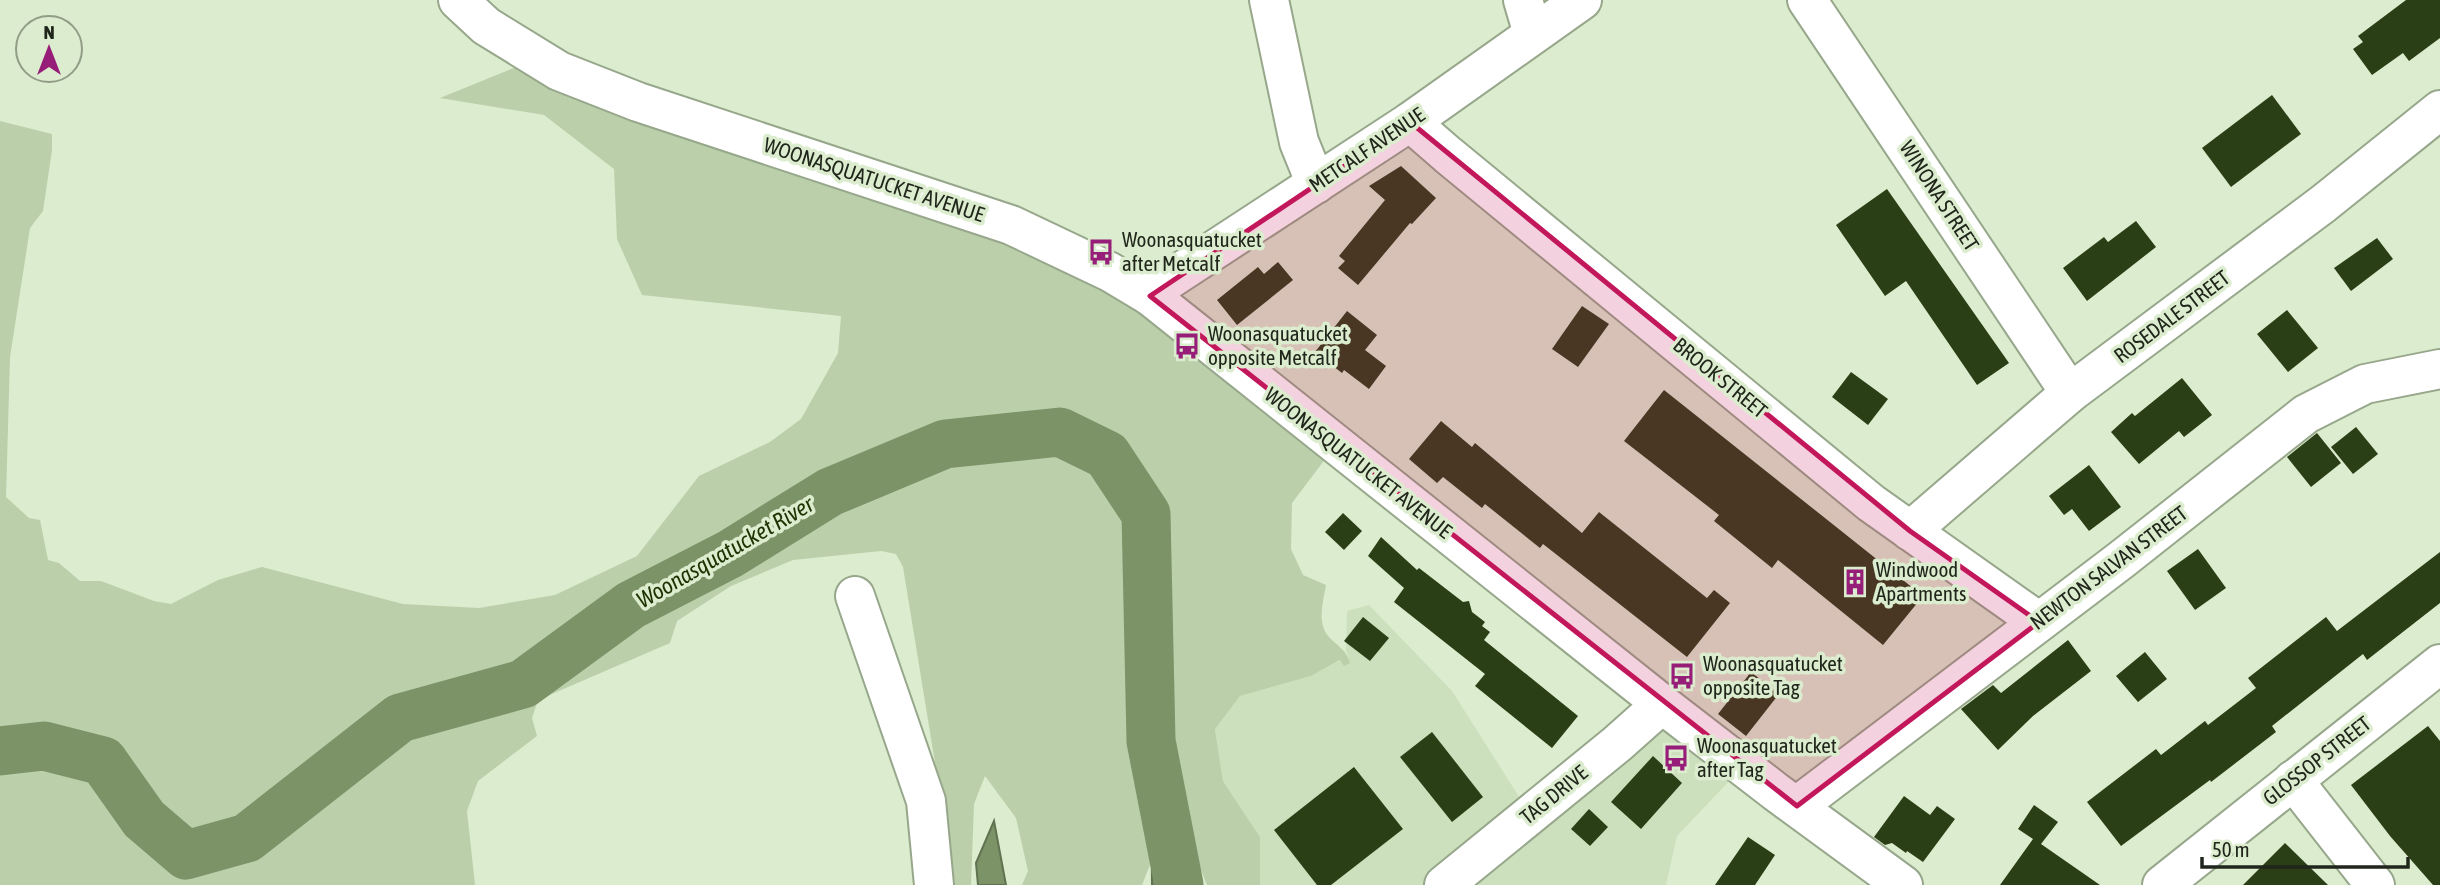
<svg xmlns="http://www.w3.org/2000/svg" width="2440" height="885" font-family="'Asap Condensed',sans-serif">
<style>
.built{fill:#cde0bd}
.green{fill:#bbcfab}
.water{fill:#7c9267;stroke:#607250;stroke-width:2}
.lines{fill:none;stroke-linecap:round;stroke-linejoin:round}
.river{stroke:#7c9267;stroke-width:49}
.building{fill:#2b3f16}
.minor-casing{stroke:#97a78b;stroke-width:42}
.minor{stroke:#fff;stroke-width:38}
.marked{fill:#c2185b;fill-opacity:0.2;stroke:#c2185b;stroke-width:5;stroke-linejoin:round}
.labels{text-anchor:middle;stroke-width:7;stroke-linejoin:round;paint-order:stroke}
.street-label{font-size:21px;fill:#20261b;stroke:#dcecce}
.poi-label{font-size:21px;fill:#20261b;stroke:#dcecce;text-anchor:start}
.water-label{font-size:23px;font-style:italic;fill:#1c3200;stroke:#dcecce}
</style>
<rect width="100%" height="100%" fill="#dcecce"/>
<!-- built -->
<polygon class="built" points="1369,605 1452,691 1528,811 1661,710 1735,775 1677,836 1666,885 1260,885 1260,837 1223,781 1215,728 1240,696 1311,676 1341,660 1350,663 1346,650 1347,611"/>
<!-- green -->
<path class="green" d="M521,65L1062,255L1332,450L1292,503L1291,549L1303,575L1326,585C1323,603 1316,624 1330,638C1340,648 1346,650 1350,663L1344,666L1340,660L1311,676L1240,696L1215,729L1223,781L1260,837V885H1207L1195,855L1182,840L1157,847L1142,885H1022L1028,871L1016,818L985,776L974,804L971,885H955L903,567L896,554L881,551L793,560L731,586L677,621L670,643L538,700L532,718L537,736L478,781L467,811L475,885H0V121L52,134V150L43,211L30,228L10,357L6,497L29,518L40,520L48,560L59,563L80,581H101L154,601L171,604L218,580L262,567L403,604L479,608L555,595L637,556L699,476L770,442L801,419L838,353L841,316L642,295L617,239L614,169L544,115L440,98Z"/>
<!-- water -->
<g class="water">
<polygon points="1151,741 1193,885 1152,885"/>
<polygon points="994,821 1006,885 978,885 976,863"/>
</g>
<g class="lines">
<!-- river -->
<polyline class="river" points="0,751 44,746 103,761 144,819 186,855 247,838 400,718 523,684 631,605 730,554 830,492 945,444 1060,432 1107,455 1146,514 1151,741 1179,885"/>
</g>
<!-- building -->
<g class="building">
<polygon points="2406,0 2440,0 2440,38 2409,61 2403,53 2372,75 2353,49 2363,42 2358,36"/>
<polygon points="2272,95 2301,134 2231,187 2202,148"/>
<polygon points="1401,166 1436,198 1412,224 1410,223 1358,285 1338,268 1345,261 1339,256 1385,200 1369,186"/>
<polygon points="1887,189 2009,363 1977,385 1906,281 1885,296 1836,225"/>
<polygon points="2136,221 2156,247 2087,301 2063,268 2104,237 2108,242"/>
<polygon points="2377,238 2393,259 2351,291 2334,268"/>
<polygon points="1278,262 1293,280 1237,325 1217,300 1258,267 1264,274"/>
<polygon points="1582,306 1609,324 1578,367 1552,349"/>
<polygon points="2287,310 2318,348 2288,372 2257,334"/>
<polygon points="1347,311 1377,335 1365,350 1386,366 1369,389 1344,370 1342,373 1315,352"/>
<polygon points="1851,372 1888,399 1868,425 1832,397"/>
<polygon points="2182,378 2212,415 2184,437 2179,431 2139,464 2111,432 2132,413 2135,416"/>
<polygon points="1664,390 1923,596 1883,645 1778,560 1772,568 1714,521 1719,515 1624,441"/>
<polygon points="1441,421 1472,447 1475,443 1582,533 1599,512 1707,598 1714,590 1730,603 1687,657 1543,544 1540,548 1485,504 1482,508 1443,477 1437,483 1409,459"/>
<polygon points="2356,427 2378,454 2353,474 2331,447"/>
<polygon points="2317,433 2341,463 2311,487 2287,457"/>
<polygon points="2089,465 2121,507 2089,531 2072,509 2064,515 2049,496"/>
<polygon points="1343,513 1362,531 1344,550 1325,532"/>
<polygon points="1381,537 1417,570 1419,568 1463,602 1469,601 1472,612 1485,622 1482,626 1490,632 1484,640 1578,716 1552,748 1475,686 1485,674 1394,602 1404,588 1368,556"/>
<polygon points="2198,549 2226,588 2195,610 2167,571"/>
<polygon points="2440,552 2440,603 2367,660 2363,654 2272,726 2276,732 2211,782 2210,780 2121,846 2087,802 2156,749 2161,755 2205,721 2208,725 2256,688 2248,678 2326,617 2337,631"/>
<polygon points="1363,617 1389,638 1370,661 1344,641"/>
<polygon points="2068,640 2091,671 2033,716 1998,750 1961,709 1993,685 2001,693"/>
<polygon points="2145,652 2167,679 2138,702 2116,676"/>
<polygon points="1751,672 1779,694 1746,736 1718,714"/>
<polygon points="2428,726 2440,741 2440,885 2433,885 2390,836 2351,785"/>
<polygon points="1432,732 1483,797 1452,822 1400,757"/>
<polygon points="1653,756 1682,783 1641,829 1611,802"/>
<polygon points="1354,767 1403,829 1331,885 1317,885 1274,830"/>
<polygon points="1904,796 1930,815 1937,806 1955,819 1923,862 1907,851 1906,853 1892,843 1885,845 1874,837"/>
<polygon points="2034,805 2058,822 2041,844 2100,885 2000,885 2033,839 2018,829"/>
<polygon points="1589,809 1608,827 1590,846 1571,829"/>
<polygon points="1748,837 1775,855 1755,885 1715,885"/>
<polygon points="2285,843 2328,885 2243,885"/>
</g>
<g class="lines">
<!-- minor casing -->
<g class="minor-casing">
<g id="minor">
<polyline points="458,0 486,26 559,71 638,102 1011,225 1110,272 1150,296 1662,704 1776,792 1903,885"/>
<polyline points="1269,0 1299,142 1316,184"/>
<polyline points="1523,0 1533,34"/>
<polyline points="1807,0 2070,393"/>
<polyline points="1410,122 1448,155 1871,503 2039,622"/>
<polyline points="1150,296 1170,279 1410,122 1582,0"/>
<polyline points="1910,531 2070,393 2323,204 2440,110"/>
<polyline points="855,596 926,801 934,885"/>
<polyline points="2293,780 2375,885"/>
<polyline points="1797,806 2121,560 2306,414 2365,384 2440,369"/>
<polyline points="1444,885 1617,744 1662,704"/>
<polyline points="2162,885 2440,664"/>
</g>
</g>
<!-- minor -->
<use href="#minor" class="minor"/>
</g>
<!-- marked area -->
<path class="marked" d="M1410,122L1910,531L2039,622L1797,806L1150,296Z"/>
<!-- icons -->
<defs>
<g id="bus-bare" transform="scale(2.1)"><path d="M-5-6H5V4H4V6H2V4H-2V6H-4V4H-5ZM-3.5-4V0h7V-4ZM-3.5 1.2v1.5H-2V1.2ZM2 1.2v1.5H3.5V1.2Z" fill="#961d78" stroke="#dcecce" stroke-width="2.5" paint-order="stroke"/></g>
<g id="building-bare" transform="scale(2.1)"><path d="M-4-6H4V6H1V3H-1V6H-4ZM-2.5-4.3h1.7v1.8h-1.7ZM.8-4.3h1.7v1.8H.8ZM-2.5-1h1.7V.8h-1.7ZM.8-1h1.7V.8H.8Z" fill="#961d78" stroke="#dcecce" stroke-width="2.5" paint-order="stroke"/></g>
</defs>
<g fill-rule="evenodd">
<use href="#bus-bare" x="1101" y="252"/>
<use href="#bus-bare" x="1187" y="346"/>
<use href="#building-bare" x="1855" y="582"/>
<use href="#bus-bare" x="1682" y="676"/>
<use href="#bus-bare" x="1676" y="758"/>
</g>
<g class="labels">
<!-- street labels -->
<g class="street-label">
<text transform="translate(1367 150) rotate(-34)" y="7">METCALF AVENUE</text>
<text transform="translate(874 180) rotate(18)" y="7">WOONASQUATUCKET AVENUE</text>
<text transform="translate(1939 196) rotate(57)" y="7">WINONA STREET</text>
<text transform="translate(2172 317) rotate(-37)" y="7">ROSEDALE STREET</text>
<text transform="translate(1720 378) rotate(39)" y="7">BROOK STREET</text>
<text transform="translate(1358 463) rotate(38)" y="7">WOONASQUATUCKET AVENUE</text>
<text transform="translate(2109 568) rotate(-37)" y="7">NEWTON SALVAN STREET</text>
<text transform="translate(2317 761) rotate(-38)" y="7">GLOSSOP STREET</text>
<text transform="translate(1554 795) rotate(-39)" y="7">TAG DRIVE</text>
</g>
<!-- poi labels -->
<g class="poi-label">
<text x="1122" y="247">Woonasquatucket<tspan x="1122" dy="24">after Metcalf</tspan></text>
<text x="1208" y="341">Woonasquatucket<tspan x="1208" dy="24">opposite Metcalf</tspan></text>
<text x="1876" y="577">Windwood<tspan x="1876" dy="24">Apartments</tspan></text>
<text x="1703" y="671">Woonasquatucket<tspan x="1703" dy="24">opposite Tag</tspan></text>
<text x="1697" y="753">Woonasquatucket<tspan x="1697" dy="24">after Tag</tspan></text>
</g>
<!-- water labels -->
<g class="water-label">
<text transform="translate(725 552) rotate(-30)" y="8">Woonasquatucket River</text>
</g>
</g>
<!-- north arrow -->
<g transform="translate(49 49)"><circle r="33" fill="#dcecce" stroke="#919d86" stroke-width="2"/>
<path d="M0-5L12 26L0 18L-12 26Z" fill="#961d78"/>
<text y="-10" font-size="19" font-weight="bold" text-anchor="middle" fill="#20261b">N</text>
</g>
<!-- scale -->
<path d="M2202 857v10h206v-10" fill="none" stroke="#20261b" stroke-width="3.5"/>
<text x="2212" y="857" font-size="21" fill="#20261b" stroke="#dcecce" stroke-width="5" paint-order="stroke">50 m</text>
</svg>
